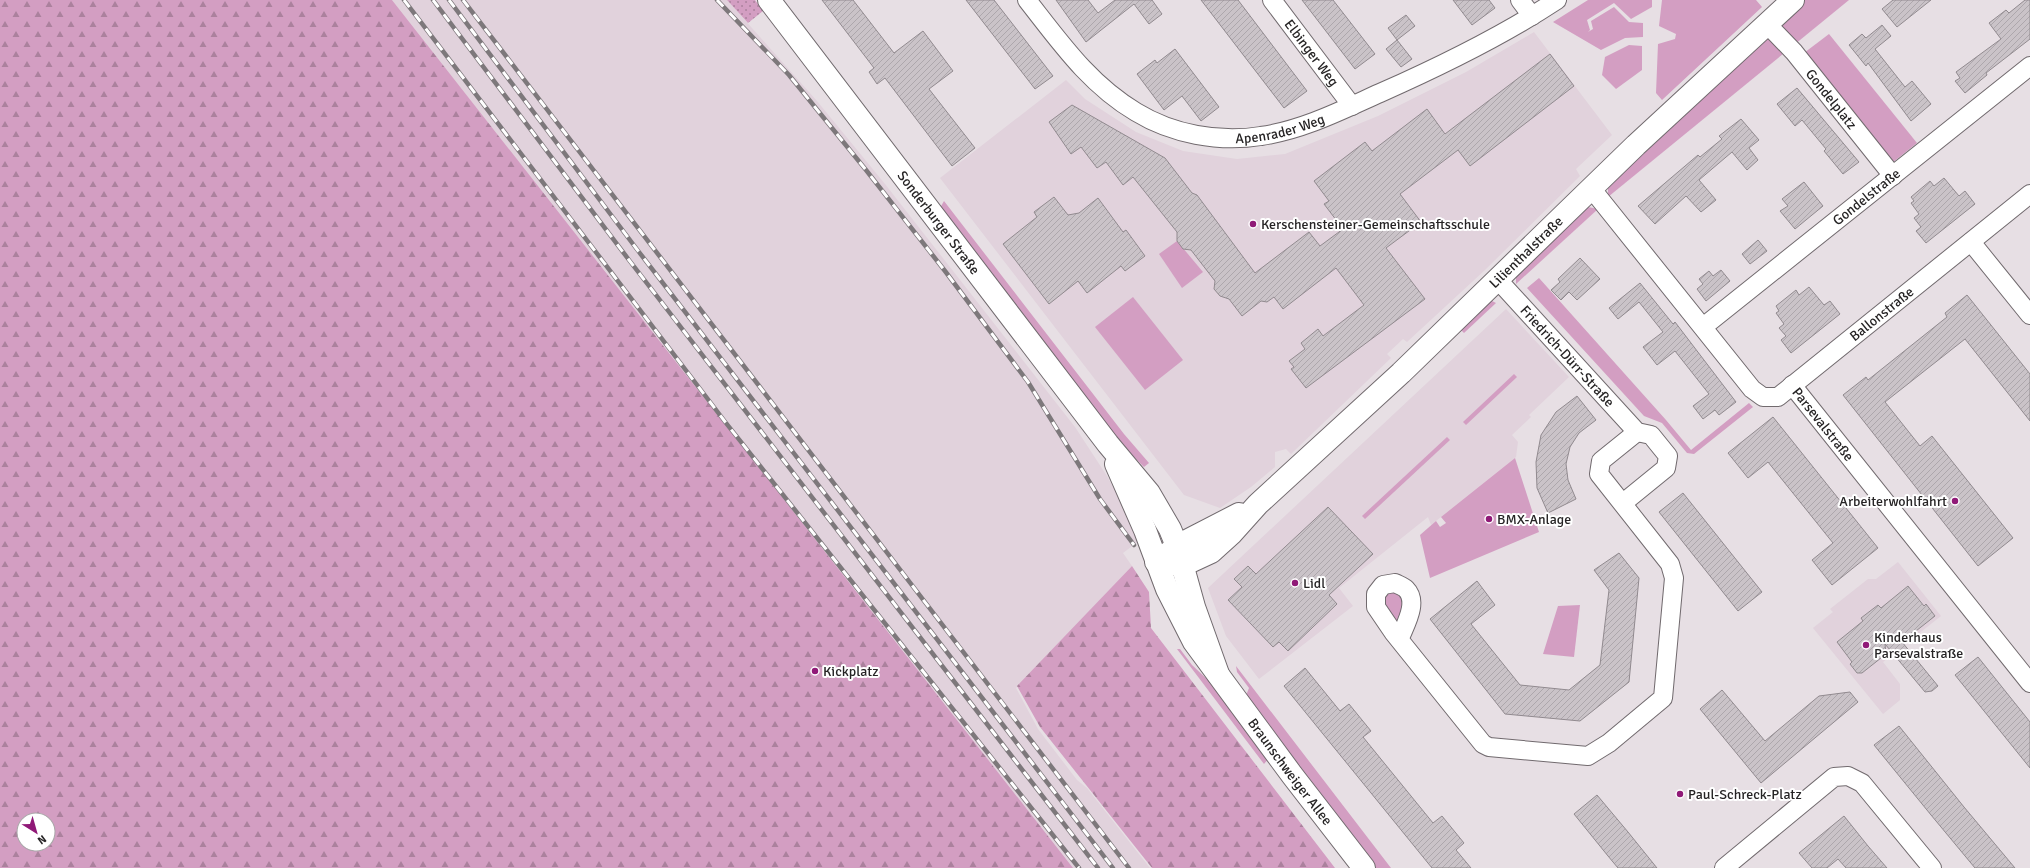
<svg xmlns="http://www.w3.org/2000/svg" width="2030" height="868" font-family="Signika,sans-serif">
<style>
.built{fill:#e1d2dc}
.green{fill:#d39ec2}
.forest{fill:url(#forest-firs);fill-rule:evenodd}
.garden{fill:url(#garden-dots)}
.building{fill:url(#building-hatch);stroke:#918a8f}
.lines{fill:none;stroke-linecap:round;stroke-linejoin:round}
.street-casing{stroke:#716a6e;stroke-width:20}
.secondary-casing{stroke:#716a6e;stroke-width:24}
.street{stroke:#fff;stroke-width:18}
.secondary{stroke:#fff;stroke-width:22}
.rail-casing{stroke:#7d787b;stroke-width:4.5}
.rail{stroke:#fff;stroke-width:3;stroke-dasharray:9;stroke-linecap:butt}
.poi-dot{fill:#901977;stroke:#fff;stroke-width:1.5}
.labels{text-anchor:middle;stroke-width:4;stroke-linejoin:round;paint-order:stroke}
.street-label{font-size:14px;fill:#262425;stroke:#fff}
.poi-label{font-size:14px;fill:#262425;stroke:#fff;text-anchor:start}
</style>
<defs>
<pattern id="forest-firs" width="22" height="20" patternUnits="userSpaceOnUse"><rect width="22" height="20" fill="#d39ec2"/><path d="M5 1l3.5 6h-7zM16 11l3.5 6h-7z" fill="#ab819d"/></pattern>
<pattern id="garden-dots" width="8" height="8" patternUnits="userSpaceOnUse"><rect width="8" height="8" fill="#d39ec2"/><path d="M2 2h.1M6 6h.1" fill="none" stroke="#ab819d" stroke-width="1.8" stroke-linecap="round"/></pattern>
<pattern id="building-hatch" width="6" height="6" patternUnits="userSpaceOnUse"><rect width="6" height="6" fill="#cac3c8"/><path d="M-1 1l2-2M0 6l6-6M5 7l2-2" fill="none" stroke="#ada7ac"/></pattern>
</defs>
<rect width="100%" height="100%" fill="#e7dfe4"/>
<!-- built -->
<g class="built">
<polygon points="392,0 727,0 817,101 885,184 1075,427 1107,476 1130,518 1139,541 1123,553 1132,566 1016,688 1038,729 1077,780 1087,788 1150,868 1070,868"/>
<polygon points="1534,32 1612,135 1576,169 1580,176 1485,270 1407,342 1403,339 1387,354 1391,358 1291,454 1286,449 1275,452 1275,467 1251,487 1220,508 1184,495 940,178 1066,80 1085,99 1136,132 1183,151 1237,159 1285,154 1378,116 1466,72"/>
<polygon points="1506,309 1569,377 1529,415 1531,417 1512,435 1518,442 1516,457 1431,525 1428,517 1339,588 1353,606 1259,679 1226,636 1208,588"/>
<polygon points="1898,562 1941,616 1883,662 1900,684 1900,700 1883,714 1813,628 1833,612 1830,609 1868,579 1876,579"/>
</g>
<!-- green -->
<g class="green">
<polygon points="1588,0 1652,0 1652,7 1631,19 1614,3 1587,20 1590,30 1588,32 1593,29 1591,21 1614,7 1629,22 1643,23 1643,37 1625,38 1601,50 1553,22"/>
<polygon points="1662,0 1756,0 1762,7 1662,100 1656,93 1658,44 1675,39 1676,34 1659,26"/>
<polygon points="1804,0 1849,0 1608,197 1608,182"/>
<polygon points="1829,34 1917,143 1892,163 1804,53"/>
<polygon points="1629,45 1642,46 1642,70 1616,89 1602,75 1605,57"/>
<polygon points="944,201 1124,434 1149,463 1144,467 1116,439 940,208"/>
<polygon points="1583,206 1598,209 1516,284 1516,274"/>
<polygon points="1177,241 1203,272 1182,288 1159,254"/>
<polygon points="1539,278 1666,420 1691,450 1749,403 1753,407 1694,454 1687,453 1662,423 1644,416 1527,288"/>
<polygon points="1133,297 1183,360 1145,390 1095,327"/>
<polygon points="1490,300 1496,303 1464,333 1460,329"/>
<polygon points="1514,374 1517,377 1466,425 1463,422"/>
<polygon points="1447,437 1450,440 1365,519 1362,516"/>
<polygon points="1515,458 1539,532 1430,578 1420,535 1436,521 1440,527 1446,523 1441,517"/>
<polygon points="1391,591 1399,592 1404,600 1400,628 1383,604 1384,596"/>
<polygon points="1580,605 1574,657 1543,654 1558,606"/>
<polygon points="1177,649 1180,649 1192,665 1210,682 1269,758 1264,764"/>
<polygon points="1236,666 1391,868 1376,868 1245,698 1249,688 1237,672"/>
</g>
<!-- forest -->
<g class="forest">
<path d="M0,0H392L1073,868H0ZM24,820H48V844H24Z"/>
<polygon points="1132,566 1149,592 1151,628 1335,868 1152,868 1040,727 1017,686"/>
</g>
<!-- garden -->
<polygon class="garden" points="727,0 755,0 763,11 748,23"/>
<!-- building -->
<g class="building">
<polygon points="822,0 853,0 894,53 923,31 953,71 929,89 975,148 952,166 885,78 877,84 869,72 874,68"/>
<polygon points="966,0 994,0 1053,76 1035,89"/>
<polygon points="1056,0 1088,0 1098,13 1115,0 1152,0 1162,14 1149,24 1134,4 1086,42"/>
<polygon points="1201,0 1238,0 1307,91 1284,108"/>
<polygon points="1302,0 1333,0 1375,54 1355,69"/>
<polygon points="1453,0 1489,0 1495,8 1472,25"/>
<polygon points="1893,0 1931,0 1897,27 1882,9"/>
<polygon points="2025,0 2030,0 2030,39 1986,73 1987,75 1965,93 1955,81 1960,78 1956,72 2001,39 1989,23 2006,10 2009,13"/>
<polygon points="1406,15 1415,26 1397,40 1388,28"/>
<polygon points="1882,25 1891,36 1875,49 1905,87 1912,81 1931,104 1911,121 1868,63 1866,66 1849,45 1862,34 1866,38"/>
<polygon points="1397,40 1412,59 1401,67 1386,49"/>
<polygon points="1175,49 1219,107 1201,121 1182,96 1164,110 1137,74 1155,60 1157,63"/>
<polygon points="1550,54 1574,86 1470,166 1458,150 1400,194 1421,222 1386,248 1425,299 1306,388 1291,369 1294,367 1289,361 1305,349 1301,343 1318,329 1323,336 1364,305 1336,268 1283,309 1274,297 1267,302 1261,301 1242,316 1229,299 1220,296 1214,289 1215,281 1191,250 1183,249 1177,241 1177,232 1133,177 1123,185 1106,162 1097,168 1081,147 1071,154 1049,122 1072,105 1165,158 1192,193 1197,195 1255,273 1309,232 1320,246 1343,229 1324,204 1329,201 1314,181 1365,142 1372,151 1427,109 1445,134"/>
<polygon points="1797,88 1859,162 1843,174 1824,151 1826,149 1802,120 1795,126 1777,104"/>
<polygon points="1741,119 1759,140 1749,148 1758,160 1747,170 1732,152 1699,180 1716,200 1701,212 1686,196 1655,224 1638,206 1698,155 1700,157 1722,139 1719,136"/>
<polygon points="1944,178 1959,196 1965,191 1975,204 1926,243 1916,231 1921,227 1914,218 1919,214 1911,203 1914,201 1911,197 1930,181 1934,186"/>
<polygon points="1804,182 1823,206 1795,229 1780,211 1788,206 1782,199"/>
<polygon points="1054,197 1068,215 1079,213 1098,198 1123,232 1126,230 1145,256 1125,271 1121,266 1087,293 1078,281 1049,304 1003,244 1037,217 1034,212"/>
<polygon points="1758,240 1767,251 1750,264 1742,254"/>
<polygon points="1580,258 1600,279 1577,300 1569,292 1561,300 1551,290 1560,282 1558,279"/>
<polygon points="1721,270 1730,281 1706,301 1697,289 1703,284 1699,279 1709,271 1713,276"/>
<polygon points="1640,283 1673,324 1675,322 1736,402 1719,415 1715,410 1703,419 1693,406 1709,394 1675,351 1657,365 1643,347 1663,332 1639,302 1618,319 1609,308"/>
<polygon points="1809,287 1824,305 1830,301 1840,314 1791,353 1781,340 1786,336 1779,328 1784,324 1776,313 1779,311 1776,306 1796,290 1799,295"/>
<polygon points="1967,295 2030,374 2030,421 1965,339 1885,402 1920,446 1932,436 2013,538 1978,566 1843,395 1866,377 1868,380 1947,317 1945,313"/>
<polygon points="1577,396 1596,420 1579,433 1570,447 1566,464 1568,480 1576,499 1548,513 1537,488 1536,462 1541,435 1556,412"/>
<polygon points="1773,417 1878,548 1832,585 1812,560 1833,543 1768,462 1748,478 1728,453"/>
<polygon points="1683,493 1762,592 1738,611 1659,512"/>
<polygon points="1328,507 1373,554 1329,595 1337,604 1288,651 1279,642 1273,647 1228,600 1242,587 1234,579 1248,566 1256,574"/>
<polygon points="1619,553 1639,578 1629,682 1580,721 1505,714 1430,619 1477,581 1495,605 1471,624 1520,685 1569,690 1600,665 1609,590 1594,570"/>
<polygon points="1908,586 1924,606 1926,604 1935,616 1902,642 1938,686 1932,691 1925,692 1885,644 1886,654 1862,673 1857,673 1850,664 1852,662 1837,642 1863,621 1861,618 1878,605 1881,608"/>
<polygon points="1978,657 2030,722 2030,768 1955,675"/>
<polygon points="1305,668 1340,711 1349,704 1371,731 1363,737 1433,823 1442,816 1464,843 1456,850 1471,868 1432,868 1284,686"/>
<polygon points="1722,690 1765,741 1819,696 1850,692 1858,702 1761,783 1700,709"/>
<polygon points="1899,726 1964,807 2015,868 1975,868 1931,815 1874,745"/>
<polygon points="1597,795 1628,832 1657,868 1618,868 1608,856 1574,814"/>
<polygon points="1844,816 1868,846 1887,868 1846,868 1838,859 1827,868 1812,868 1799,853"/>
</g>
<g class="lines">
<!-- street casing -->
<g class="street-casing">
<g id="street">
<path id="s1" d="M1027,0C1060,42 1089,84 1136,112C1172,134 1219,143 1261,136C1303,130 1342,110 1380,93C1441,66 1501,37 1557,0"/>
<path id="s2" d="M1272,0L1352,106"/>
<polyline points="1520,0 1532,16"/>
<path id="s3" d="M1767,24L1794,52L1893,176"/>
<path id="s4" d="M1591,188L1752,389L1763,397H1778L2030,194"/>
<polyline points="1971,242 2030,315"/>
<path id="s5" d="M1498,280L1637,432L1651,435L1668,456L1666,468L1623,503"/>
<path id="s6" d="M1703,327L2030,66"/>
<path id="s7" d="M1792,385L2030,683"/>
<path d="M1400,638C1405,625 1419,602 1406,589C1404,587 1399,585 1395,583L1383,585L1376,594V607L1393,632L1483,744L1489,747L1588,756L1609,743L1663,698L1674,578L1670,564L1599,474L1601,461L1637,432"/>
<polyline points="1724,868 1834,777 1848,776 1862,783 1932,868"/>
</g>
</g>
<!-- secondary casing -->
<g class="secondary-casing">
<g id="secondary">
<path id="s8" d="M769,0L1108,444L1149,493L1170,529L1177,546L1194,607L1218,674"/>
<path id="s9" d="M1116,464L1145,530L1167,589L1194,642L1292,775L1364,868"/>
<polyline points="1166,555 1177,546 1239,514"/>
<path id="s10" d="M1156,562L1183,565L1211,552L1232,533L1258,504L1401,373L1636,145L1793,0"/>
</g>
</g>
<!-- street -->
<use href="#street" class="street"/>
<!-- secondary -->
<use href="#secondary" class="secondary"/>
<!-- rail casing -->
<g class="rail-casing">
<g id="rail">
<polyline points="404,0 726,423 1079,868"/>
<polyline points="433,0 629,260 1098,868"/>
<polyline points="449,0 639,252 1113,868"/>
<polyline points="463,0 1129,868"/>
<polyline points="717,0 789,75 866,170 945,271 1028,382 1100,499 1134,545"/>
</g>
</g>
<!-- rail -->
<use href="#rail" class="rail"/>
</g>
<!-- markers -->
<g class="poi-dot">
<circle cx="1253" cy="224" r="4"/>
<circle cx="1955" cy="501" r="4"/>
<circle cx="1489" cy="519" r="4"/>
<circle cx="1295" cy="583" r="4"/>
<circle cx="1866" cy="645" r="4"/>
<circle cx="815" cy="671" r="4"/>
<circle cx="1680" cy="794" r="4"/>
</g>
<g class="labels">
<!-- street labels -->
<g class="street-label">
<text dy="5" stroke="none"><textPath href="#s2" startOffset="66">Elbinger Weg</textPath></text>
<text dy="5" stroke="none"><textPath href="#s3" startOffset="99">Gondelplatz</textPath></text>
<text dy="5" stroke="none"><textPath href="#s1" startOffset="307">Apenrader Weg</textPath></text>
<text dy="5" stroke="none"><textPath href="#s6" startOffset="209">Gondelstraße</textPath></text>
<text dy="5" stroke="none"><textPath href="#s8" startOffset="280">Sonderburger Straße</textPath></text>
<text dy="5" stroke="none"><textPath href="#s10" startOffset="493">Lilienthalstraße</textPath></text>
<text dy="5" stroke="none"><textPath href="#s4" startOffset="419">Ballonstraße</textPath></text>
<text dy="5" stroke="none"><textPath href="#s5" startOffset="103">Friedrich-Dürr-Straße</textPath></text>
<text dy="5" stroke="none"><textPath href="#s7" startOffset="50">Parsevalstraße</textPath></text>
<text dy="5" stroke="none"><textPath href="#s9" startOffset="356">Braunschweiger Allee</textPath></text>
</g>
<!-- poi labels -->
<g class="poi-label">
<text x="1261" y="229">Kerschensteiner-Gemeinschaftsschule</text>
<text x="1947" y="506" text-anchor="end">Arbeiterwohlfahrt</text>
<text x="1497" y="524">BMX-Anlage</text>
<text x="1303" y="588">Lidl</text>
<text x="1874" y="642">Kinderhaus<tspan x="1874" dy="16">Parsevalstraße</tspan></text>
<text x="823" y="676">Kickplatz</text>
<text x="1688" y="799">Paul-Schreck-Platz</text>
</g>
</g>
<!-- north arrow -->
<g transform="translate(36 832) rotate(143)"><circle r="19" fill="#ffffff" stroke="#a8a7a8"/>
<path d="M0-3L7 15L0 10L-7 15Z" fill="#901977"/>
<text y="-6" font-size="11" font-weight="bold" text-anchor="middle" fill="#262425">N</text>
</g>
</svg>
